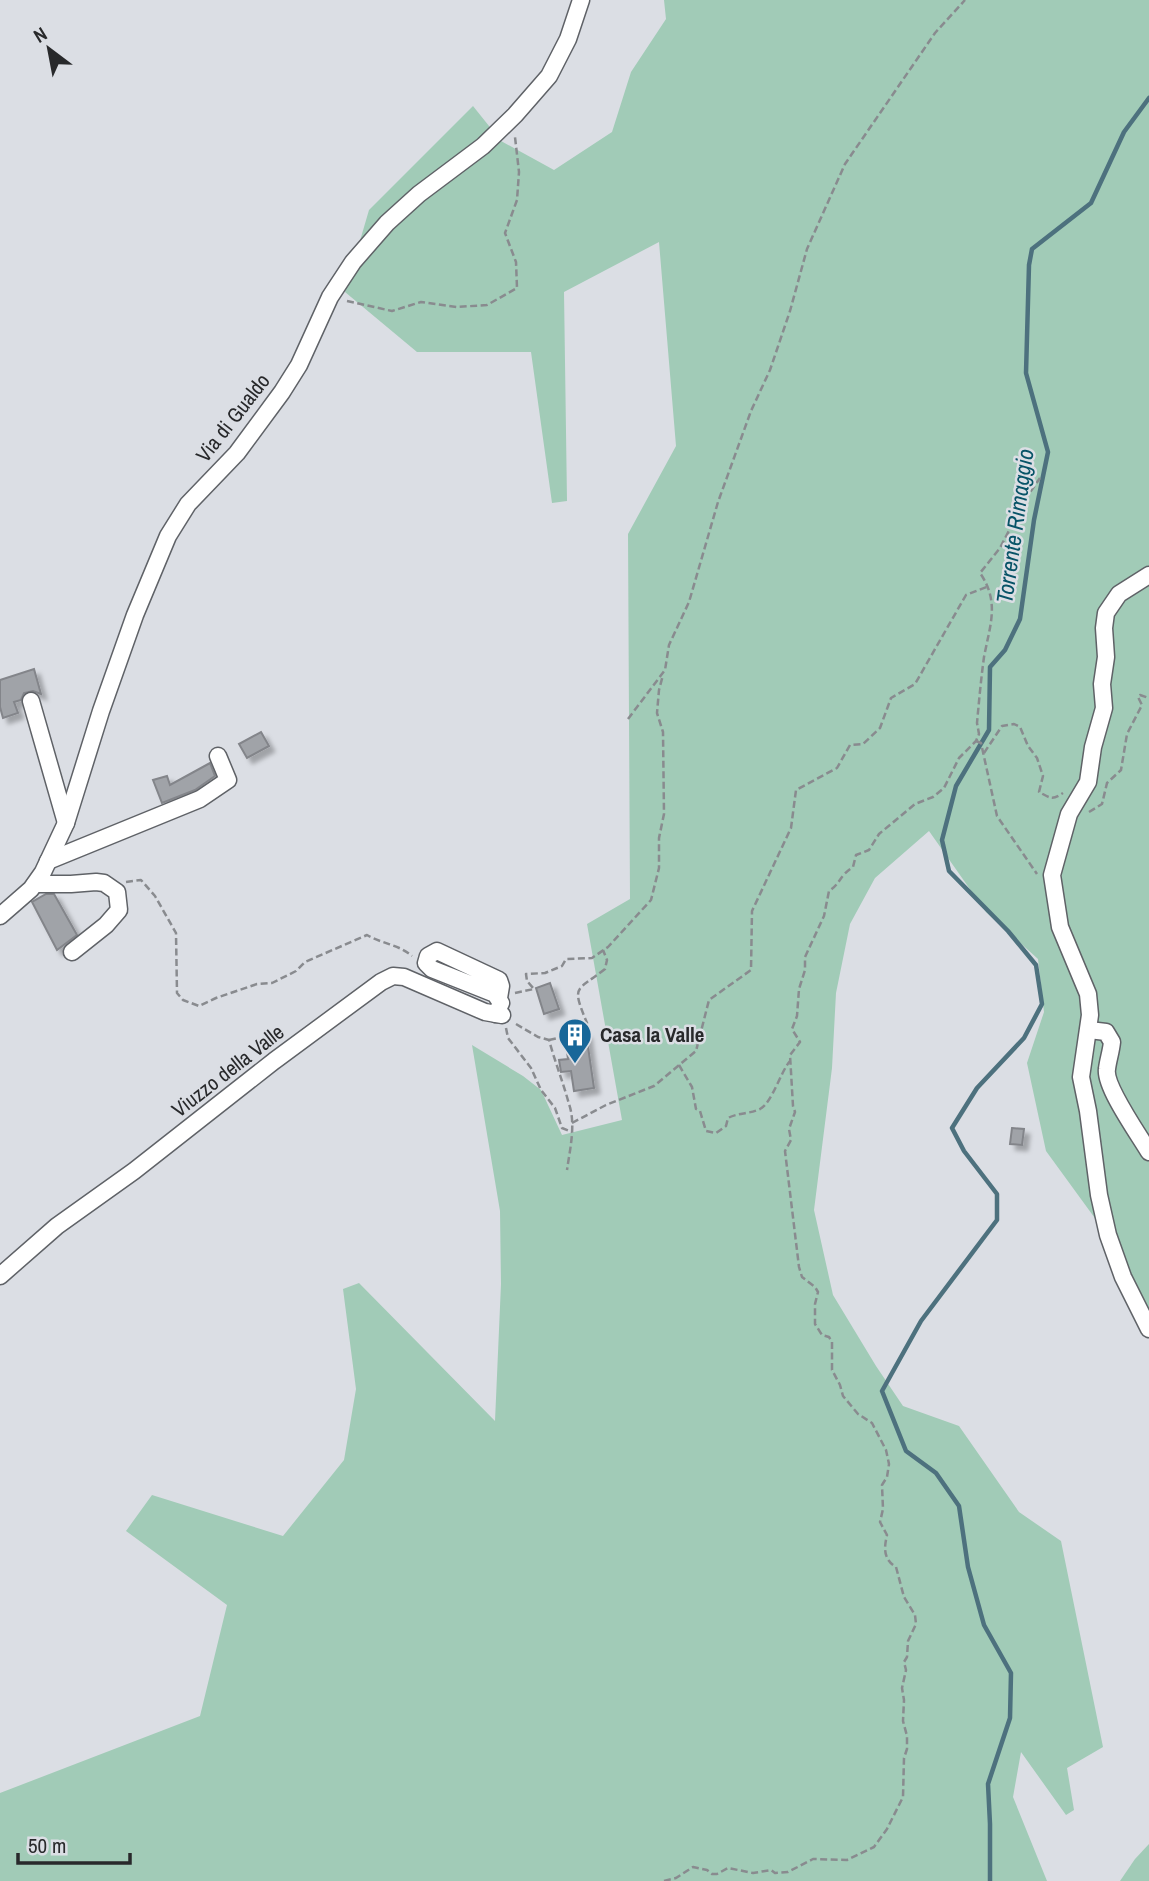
<svg xmlns="http://www.w3.org/2000/svg" width="1149" height="1881" font-family="'Archivo Narrow',sans-serif">
<style>
.green{fill:#a1cbb7}
.lines{fill:none;stroke-linecap:round;stroke-linejoin:round}
.stream{stroke:#4d717e;stroke-width:4.5}
.building{fill:#a0a3a8;stroke:#83858a;stroke-width:2;filter:url(#shadow)}
.minor-casing{stroke:#5f6267;stroke-width:19}
.path{stroke:#898b8f;stroke-width:2.5;stroke-dasharray:7 3.5;stroke-linecap:butt}
.minor{stroke:#fff;stroke-width:16}
.labels{text-anchor:middle;stroke-width:5;stroke-linejoin:round;paint-order:stroke}
.street-label{font-size:21px;fill:#28292b;stroke:#dbdee4}
.poi-label{font-size:21px;font-weight:bold;fill:#28292b;stroke:#dbdee4;text-anchor:start}
.water-label{font-size:23px;font-style:italic;fill:#075367;stroke:#dbdee4}
</style>
<defs>
<filter id="shadow"><feDropShadow dx="5.5" dy="5.5" stdDeviation="2" flood-color="#0004"/></filter>
</defs>
<rect width="100%" height="100%" fill="#dbdee4"/>
<!-- green -->
<g class="green">
<polygon points="664,0 1149,0 1149,1321 1121,1254 1046,1151 1027,1063 1044,1012 1038,959 986,912 929,831 875,878 850,924 836,993 832,1068 814,1210 833,1295 876,1366 903,1406 959,1426 1019,1512 1061,1541 1103,1747 1067,1768 1074,1810 1066,1815 1021,1752 1013,1797 1047,1881 0,1881 0,1793 200,1716 227,1605 126,1531 152,1495 283,1536 344,1460 356,1389 343,1289 359,1283 495,1421 501,1284 500,1211 472,1045 523,1076 541,1090 562,1135 622,1120 587,924 630,899 628,534 676,446 659,242 564,292 567,501 552,503 531,352 417,352 345,292 369,210 473,106 501,141 554,170 612,132 631,72 666,19"/>
<polygon points="1149,1844 1149,1881 1120,1881 1135,1859"/>
</g>
<g class="lines">
<!-- stream -->
<polyline class="stream" points="990,1881 990,1824 988,1784 1010,1718 1011,1673 984,1625 968,1567 959,1506 936,1473 906,1451 882,1391 921,1321 997,1220 997,1194 964,1151 952,1128 977,1088 1024,1038 1042,1004 1036,965 1008,931 949,871 942,840 956,786 989,730 990,667 1005,650 1020,619 1034,520 1048,452 1026,373 1029,265 1032,249 1091,203 1124,132 1149,98"/>
</g>
<!-- building -->
<g class="building">
<polygon points="34,669 41,694 33,691 24,693 21,700 14,702 18,713 3,718 0,707 0,680"/>
<polygon points="261,732 269,746 247,758 239,744"/>
<polygon points="210,763 215,776 195,790 162,803 153,780 167,776 170,785"/>
<polygon points="46,894 54,894 77,935 57,950 32,902"/>
<polygon points="550,983 559,1009 544,1014 536,988"/>
<polygon points="586,1033 594,1088 574,1091 571,1071 561,1072 559,1060 568,1059 565,1036"/>
<polygon points="1012,1128 1024,1129 1022,1145 1010,1144"/>
</g>
<g class="lines">
<!-- minor casing -->
<g class="minor-casing">
<g id="minor">
<polyline points="1149,575 1119,594 1106,613 1104,628 1106,657 1102,684 1104,708 1093,747 1088,782 1069,814 1052,875 1060,927 1088,994 1090,1015 1081,1077 1088,1111 1099,1195 1108,1235 1123,1277 1149,1329"/>
<polyline points="31,701 66,823"/>
<polyline points="48,861 200,799 228,780 218,756"/>
<polyline points="35,884 71,884 96,882 104,883 117,892 119,910 106,925 72,952"/>
<polyline points="0,916 31,889 43,872 66,823 101,711 135,615 168,536 188,504 237,453 282,392 299,365 330,297 353,262 387,223 419,194 483,146 515,115 549,76 568,39 581,0"/>
<polyline points="496,1014 501,1003 495,994 432,969 426,963 428,956 437,951 499,980 501,986 499,998"/>
<path d="M1089,1030L1106,1032L1112,1042C1111,1052 1108,1060 1107,1069C1104,1086 1139,1135 1149,1152"/>
<polyline points="0,1276 57,1226 134,1171 274,1061 381,982 393,976 404,977 485,1012 502,1015"/>
</g>
</g>
<!-- path -->
<g class="path">
<polyline points="347,301 392,311 421,302 457,307 487,305 517,288 516,262 505,233 517,200 519,172 515,137"/>
<polyline points="628,719 665,670 669,645 689,602 718,502 751,411 770,370 790,311 807,249 845,164 935,33 965,0"/>
<polyline points="976,741 981,743 997,816 1037,874"/>
<path d="M984,753L1002,726L1014,724L1020,727L1028,746L1037,758L1043,776L1039,792C1052,799 1052,800 1063,793"/>
<polyline points="1089,812 1102,804 1107,783 1121,770 1127,734 1142,705 1138,697 1140,695 1149,698"/>
<path d="M126,882L141,880L155,896L176,933L177,993L183,1000L199,1006L216,998L257,984L272,983L296,971L305,962L367,935C382,944 398,944 412,956"/>
<polyline points="515,993 534,989 527,981 526,974 545,973 562,966 566,959 592,958 608,947 651,900 659,868 659,838 664,814 663,732 657,713 659,690 663,675"/>
<path d="M516,1024L538,1037L549,1040C555,1062 563,1082 569,1104C576,1124 570,1149 567,1170"/>
<polyline points="506,1028 508,1038 531,1068 541,1090 555,1108 562,1128 572,1132"/>
<path d="M549,1040L579,1033L587,1023C571,984 576,992 605,969L607,960L603,950"/>
<path d="M679,1065L692,1087L696,1109L700,1111L706,1131L716,1133L726,1126L728,1118C737,1113 749,1114 760,1109C772,1103 781,1071 790,1061"/>
<polyline points="572,1123 606,1105 654,1086 696,1051 709,1000 751,970 752,911 791,828 796,790 837,768 850,745 863,744 880,728 891,698 915,684 966,595 989,586"/>
<path d="M664,1881L676,1878L693,1867L707,1870L712,1874H717L728,1868L753,1873L771,1870L775,1873L788,1872L813,1859L847,1860L874,1847L887,1829L903,1797L904,1758L907,1749V1736L903,1721L904,1700L902,1688L906,1670L904,1662L907,1657L908,1641L916,1624L915,1615L904,1597L896,1567C883,1559 884,1548 887,1535L880,1522L883,1509L882,1485L887,1477L889,1464L886,1450L872,1423L858,1414L843,1396L840,1385L832,1370V1342L829,1337L822,1335L815,1324V1304L818,1292L815,1287L802,1277L799,1267L785,1151L791,1140L789,1129L795,1112L793,1106L790,1055L800,1042L792,1029L797,1016L799,989L805,970V957L824,916L829,891C841,883 839,876 853,867L856,855L869,850L879,834L915,804L933,797L944,788L959,758L976,741L979,734L977,723C979,701 981,679 984,657C990,625 1000,602 980,573L1000,548L1026,498L1040,478"/>
</g>
<!-- minor -->
<use href="#minor" class="minor"/>
</g>
<!-- icons -->
<defs>
<g id="building-pin" transform="scale(1.75)"><path d="M0 17L-7.5 6A9.5 9.5 0 1 1 7.5 6Z" fill="#186799" stroke="#dbdee4"/><path d="M-4-6H4V6H1V3H-1V6H-4ZM-2.5-4.3h1.7v1.8h-1.7ZM.8-4.3h1.7v1.8H.8ZM-2.5-1h1.7V.8h-1.7ZM.8-1h1.7V.8H.8Z" fill="#fff"/></g>
</defs>
<g fill-rule="evenodd">
<use href="#building-pin" x="575" y="1035"/>
</g>
<g class="labels">
<!-- street labels -->
<g class="street-label">
<text transform="translate(233 418) rotate(-52)" y="7">Via di Gualdo</text>
<text transform="translate(228 1071) rotate(-38)" y="7">Viuzzo della Valle</text>
</g>
<!-- poi labels -->
<g class="poi-label">
<text x="600" y="1042">Casa la Valle</text>
</g>
<!-- water labels -->
<g class="water-label">
<text transform="translate(1015 526) rotate(-82)" y="8">Torrente Rimaggio</text>
</g>
</g>
<!-- north arrow -->
<g transform="translate(49 49) rotate(328)" stroke="#dbdee4" stroke-width="5" paint-order="stroke">
<path d="M0-5L12 26L0 18L-12 26Z" fill="#28292b"/>
<text y="-10" font-size="19" font-weight="bold" text-anchor="middle" fill="#28292b">N</text>
</g>
<!-- scale -->
<path d="M18 1853v10h112v-10" fill="none" stroke="#28292b" stroke-width="3.5"/>
<text x="28" y="1853" font-size="21" fill="#28292b" stroke="#dbdee4" stroke-width="5" paint-order="stroke">50 m</text>
</svg>
